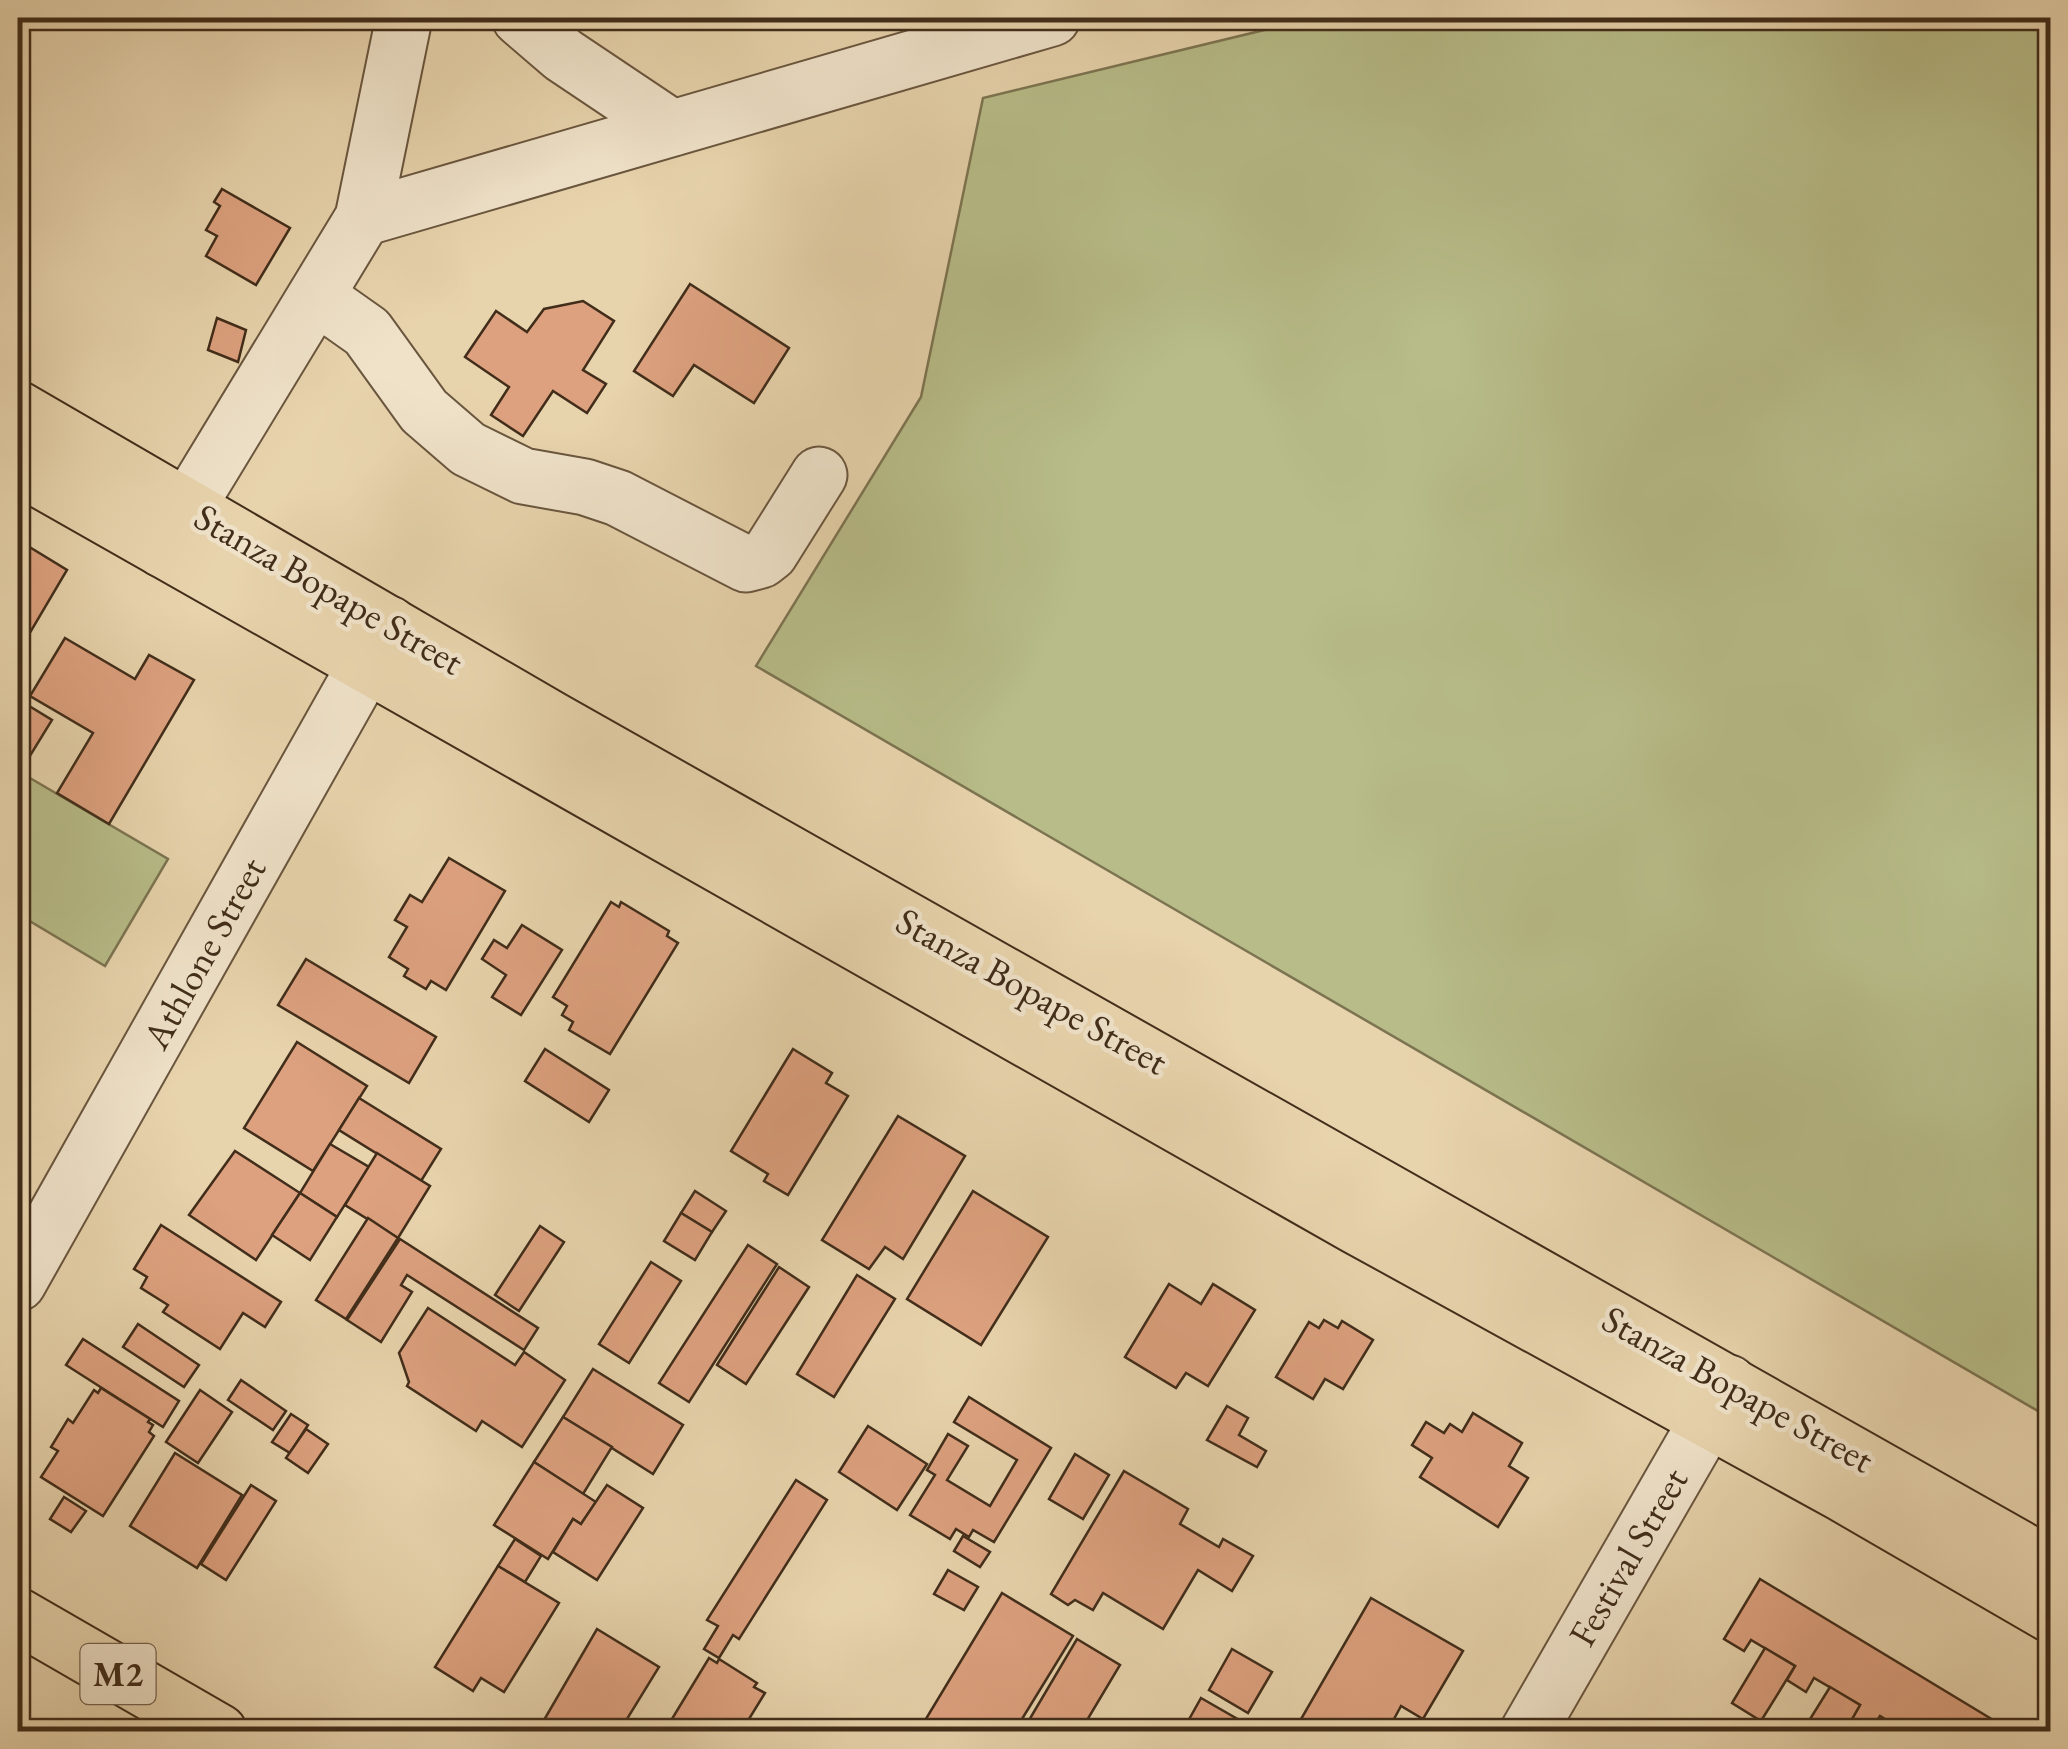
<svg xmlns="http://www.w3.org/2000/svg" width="2068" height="1749" font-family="'EB Garamond',serif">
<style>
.green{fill:#b7bc88;stroke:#7c7451;stroke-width:2.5}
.building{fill:#dda17f;stroke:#412d1a;stroke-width:2.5}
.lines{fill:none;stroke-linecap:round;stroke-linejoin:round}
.minor-casing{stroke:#6a563e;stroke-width:59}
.major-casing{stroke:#412d1a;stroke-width:59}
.minor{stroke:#efe2c9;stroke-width:55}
.major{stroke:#e7d3ac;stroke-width:55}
.labels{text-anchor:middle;stroke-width:9;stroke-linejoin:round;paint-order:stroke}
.shield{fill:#efe2c9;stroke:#75634e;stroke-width:2.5}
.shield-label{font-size:35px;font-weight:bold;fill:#412d1a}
.street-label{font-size:38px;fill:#412d1a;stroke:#efe2c9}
</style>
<rect width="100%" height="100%" fill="#e7d3ac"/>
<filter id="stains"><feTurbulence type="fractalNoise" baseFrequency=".002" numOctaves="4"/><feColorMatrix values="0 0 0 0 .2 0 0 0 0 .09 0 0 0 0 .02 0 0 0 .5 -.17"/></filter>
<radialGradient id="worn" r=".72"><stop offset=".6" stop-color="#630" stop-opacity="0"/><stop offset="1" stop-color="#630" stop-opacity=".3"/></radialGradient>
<!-- green -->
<g class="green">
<polygon points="1314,18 2050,18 2050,1418 756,666 921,397 983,98"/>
<polygon points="18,771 168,859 105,966 18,914"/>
</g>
<!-- building -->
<g class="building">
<polygon points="222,189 290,228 256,285 206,256 217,236 206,230 220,206 214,202"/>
<polygon points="690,284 789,348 754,403 694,365 673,396 634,371"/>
<polygon points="583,301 614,321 583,370 606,384 587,413 553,391 523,436 491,415 509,387 465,357 496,311 527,332 544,309"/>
<polygon points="217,318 246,330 238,362 208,350"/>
<polygon points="18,540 67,570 18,653"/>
<polygon points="65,638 135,679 149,655 194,680 109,824 57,793 93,733 30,696"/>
<polygon points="21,701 52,720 20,772 18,706"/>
<polygon points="449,858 505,891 446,990 431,981 426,989 404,976 408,969 389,957 407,927 395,920 410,895 422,902"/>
<polygon points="611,902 619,907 621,902 669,931 667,936 678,943 610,1054 569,1030 573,1022 562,1015 567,1006 553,997"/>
<polygon points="522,925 562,950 521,1015 492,997 506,975 482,959 494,940 507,948"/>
<polygon points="306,959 436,1037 409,1083 278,1005"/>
<polygon points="297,1042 367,1086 313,1171 244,1128"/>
<polygon points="545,1049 609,1090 589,1122 525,1081"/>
<polygon points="793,1049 832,1073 826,1083 848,1096 788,1195 764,1181 768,1174 731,1151"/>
<polygon points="359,1098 441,1149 421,1181 339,1130"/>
<polygon points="898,1116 965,1156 903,1259 885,1247 869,1269 822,1240"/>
<polygon points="330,1144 369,1167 337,1217 300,1193"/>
<polygon points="235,1151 300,1193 256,1260 189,1215"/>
<polygon points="377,1153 430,1186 398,1238 345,1205"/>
<polygon points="695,1191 726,1211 712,1232 681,1213"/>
<polygon points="973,1191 1048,1237 981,1345 907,1299"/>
<polygon points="300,1193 337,1217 310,1260 272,1235"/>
<polygon points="681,1213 712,1232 695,1260 664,1241"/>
<polygon points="368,1218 398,1238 346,1319 316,1300"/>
<polygon points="161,1225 281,1302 265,1327 243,1313 220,1349 163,1312 168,1305 141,1288 147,1277 134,1269"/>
<polygon points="540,1226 564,1242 519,1311 495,1295"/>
<polygon points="400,1239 538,1328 524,1350 407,1275 401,1285 412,1292 381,1342 347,1320"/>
<polygon points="748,1245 777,1264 689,1402 659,1383"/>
<polygon points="651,1262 681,1281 629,1363 599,1344"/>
<polygon points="779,1267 809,1287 746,1384 717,1365"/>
<polygon points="857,1275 895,1299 834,1397 797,1374"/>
<polygon points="1169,1284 1201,1304 1213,1284 1255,1310 1208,1386 1186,1373 1176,1388 1125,1357"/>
<polygon points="428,1308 515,1365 524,1352 565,1380 522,1447 482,1421 476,1431 407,1386 409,1382 399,1353"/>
<polygon points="1324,1320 1338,1328 1342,1321 1373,1340 1343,1389 1325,1379 1313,1399 1276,1377 1309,1322 1319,1328"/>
<polygon points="138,1324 199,1365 184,1387 123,1347"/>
<polygon points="83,1339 179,1401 163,1427 66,1365"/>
<polygon points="593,1369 683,1425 653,1474 563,1417"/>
<polygon points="241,1380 286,1411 273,1430 228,1400"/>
<polygon points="101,1388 150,1419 148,1422 153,1425 149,1432 154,1436 103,1516 41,1477 58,1451 51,1447 68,1419 73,1423 94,1390 98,1393"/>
<polygon points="200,1390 232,1412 198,1463 166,1442"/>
<polygon points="969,1397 1051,1448 994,1542 973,1530 969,1537 956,1529 950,1539 910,1515 935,1475 927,1470 948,1434 968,1446 947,1480 990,1506 1017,1460 954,1422"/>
<polygon points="1227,1406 1248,1418 1239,1435 1266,1451 1257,1467 1207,1440"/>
<polygon points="1473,1413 1522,1443 1509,1466 1528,1478 1498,1527 1420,1477 1432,1458 1412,1445 1426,1422 1444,1433 1450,1424 1462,1432"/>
<polygon points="291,1414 308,1425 290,1453 272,1442"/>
<polygon points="563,1417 612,1447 583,1494 534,1462"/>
<polygon points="868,1426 927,1464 897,1510 839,1472"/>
<polygon points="306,1429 328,1444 308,1473 286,1458"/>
<polygon points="175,1453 242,1495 197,1568 130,1526"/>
<polygon points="1075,1454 1109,1475 1083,1519 1049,1499"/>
<polygon points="534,1462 596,1502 581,1524 573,1519 548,1559 494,1525"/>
<polygon points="1124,1471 1188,1509 1180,1524 1219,1547 1223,1539 1253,1556 1232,1591 1198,1570 1163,1629 1103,1593 1093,1610 1075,1600 1068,1605 1051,1594"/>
<polygon points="796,1480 827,1500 739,1639 733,1635 719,1658 704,1649 718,1626 707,1620"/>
<polygon points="251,1485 276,1501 226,1580 201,1564"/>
<polygon points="607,1485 643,1508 597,1580 553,1552 573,1519 581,1524"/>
<polygon points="64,1497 86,1511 71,1532 50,1519"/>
<polygon points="963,1536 990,1552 980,1567 954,1551"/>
<polygon points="515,1539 541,1556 525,1582 498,1566"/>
<polygon points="498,1566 559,1603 504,1692 481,1678 473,1691 435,1667"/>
<polygon points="948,1570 978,1587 964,1610 934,1594"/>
<polygon points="1760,1579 2013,1732 1906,1732 1880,1716 1871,1730 1852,1719 1860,1705 1814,1678 1806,1692 1787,1680 1795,1666 1751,1640 1744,1651 1724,1639"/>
<polygon points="1002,1593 1073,1636 1014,1732 918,1732"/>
<polygon points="1371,1598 1463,1651 1423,1719 1401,1706 1387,1732 1307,1732 1297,1726"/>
<polygon points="597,1629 659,1667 619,1732 537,1732"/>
<polygon points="1077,1639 1120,1665 1080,1732 1022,1732"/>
<polygon points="1765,1648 1795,1666 1761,1721 1732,1703"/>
<polygon points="1232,1649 1272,1672 1248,1713 1209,1690"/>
<polygon points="709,1658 717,1663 719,1659 757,1683 754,1687 765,1693 741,1732 664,1732"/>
<polygon points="1830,1687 1860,1705 1852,1719 1844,1732 1802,1732"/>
<polygon points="1201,1698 1241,1721 1235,1732 1182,1732"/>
</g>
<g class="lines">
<!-- minor casing -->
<g class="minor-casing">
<g id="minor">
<polyline points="520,18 563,55 672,128"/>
<polyline points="363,218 1052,18"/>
<polyline points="316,296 367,332 424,411 468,449 523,476 585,487 618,498 746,564 761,560 770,553 819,475"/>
<polyline points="162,549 363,218 404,18"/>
<polyline points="18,1283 389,624"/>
<polyline points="1528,1732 1729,1383"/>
</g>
</g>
<!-- major casing -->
<g class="major-casing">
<g id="major">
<polyline points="18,409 553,720 2050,1566"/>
<polyline points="18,467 1356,1226 1843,1494 2050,1614"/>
<polyline points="18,1616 219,1732"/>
</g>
</g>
<!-- minor -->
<use href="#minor" class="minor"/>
<!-- major -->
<use href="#major" class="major"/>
</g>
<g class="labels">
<!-- shield labels -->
<rect class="shield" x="80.5" y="1644" width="75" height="60" rx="8"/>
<g class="shield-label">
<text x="118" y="1686">M2</text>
</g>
<!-- street labels -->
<g class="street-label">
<text transform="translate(329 589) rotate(30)" y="13">Stanza Bopape Street</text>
<text transform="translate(204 953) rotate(-61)" y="13">Athlone Street</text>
<text transform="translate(1032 991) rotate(29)" y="13">Stanza Bopape Street</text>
<text transform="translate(1738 1389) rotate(29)" y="13">Stanza Bopape Street</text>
<text transform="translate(1628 1557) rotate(-60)" y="13">Festival Street</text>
</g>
</g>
<!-- margin -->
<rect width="2068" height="1749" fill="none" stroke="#e7d3ac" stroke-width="60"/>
<rect x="20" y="20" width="2028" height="1709" fill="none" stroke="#412d1a" stroke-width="5"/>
<rect x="30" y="30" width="2008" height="1689" fill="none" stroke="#412d1a" stroke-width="2.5"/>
<rect width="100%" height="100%" filter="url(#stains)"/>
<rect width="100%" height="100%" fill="url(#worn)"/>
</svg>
